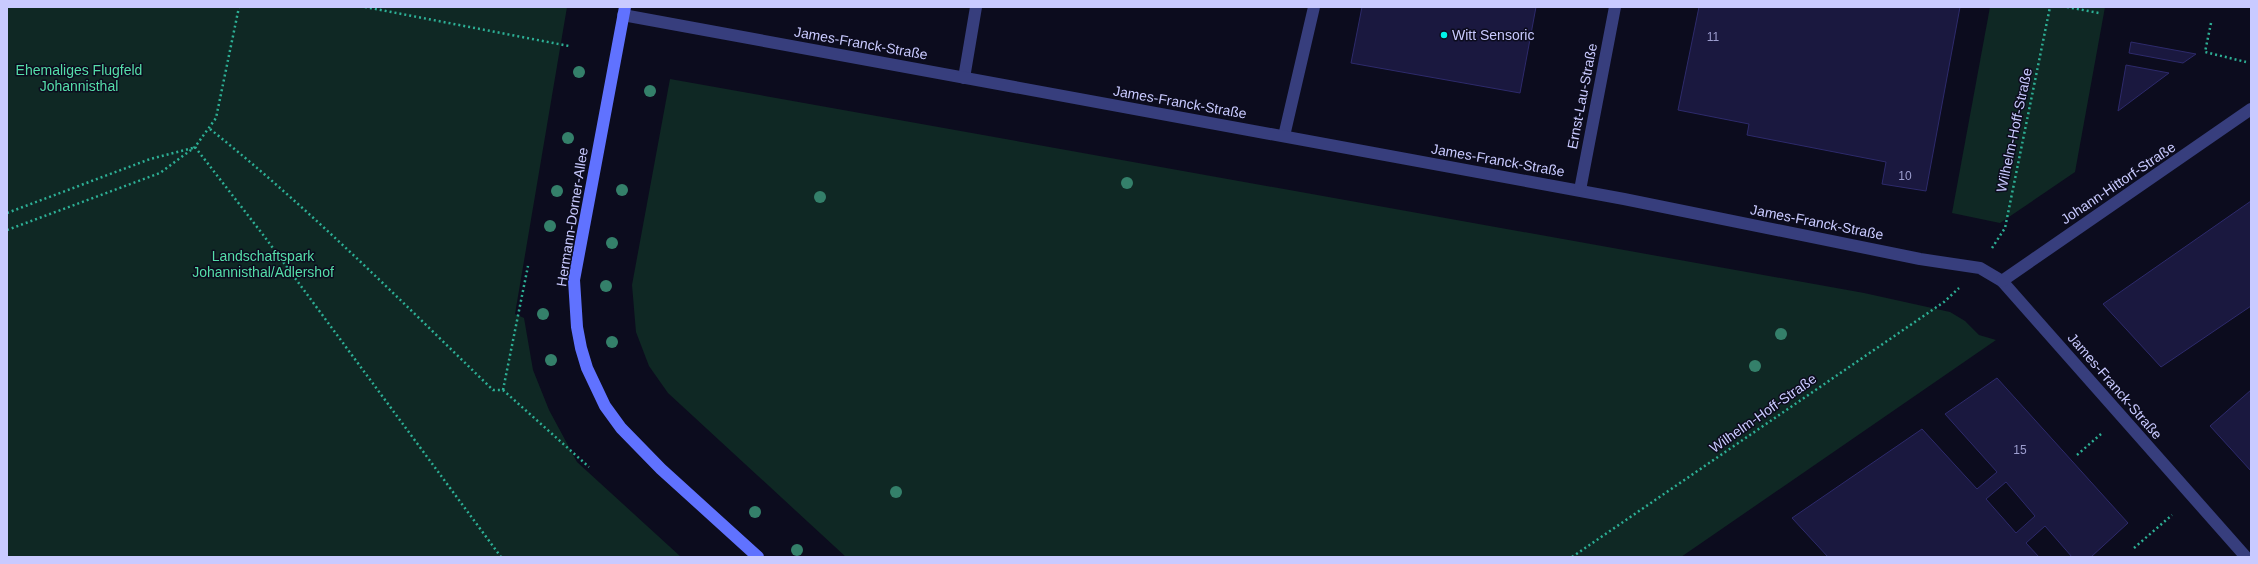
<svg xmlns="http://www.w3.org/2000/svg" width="2258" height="564" font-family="Arial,sans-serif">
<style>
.green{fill:#0f2824}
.building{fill:#1a183f;stroke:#2d2a6b;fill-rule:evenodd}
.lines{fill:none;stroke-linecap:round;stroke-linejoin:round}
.path{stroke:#2daf95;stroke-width:2.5;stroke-dasharray:2 3;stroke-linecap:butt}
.lane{stroke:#373e7d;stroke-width:12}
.street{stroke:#373e7d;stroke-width:12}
.secondary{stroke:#6072ff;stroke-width:12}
.tree{fill:#34806a}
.poi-dot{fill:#00f4ea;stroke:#0c0c1e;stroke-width:1.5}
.labels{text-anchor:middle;stroke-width:3;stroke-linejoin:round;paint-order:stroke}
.number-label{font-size:12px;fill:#9d9ecf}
.poi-label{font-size:14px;fill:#c9caff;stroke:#0c0c1e;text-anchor:start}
.street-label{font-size:14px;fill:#c9caff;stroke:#0c0c1e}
.park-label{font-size:14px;fill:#55dea9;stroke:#0c0c1e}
</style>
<rect width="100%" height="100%" fill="#0c0c1e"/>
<!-- green -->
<g class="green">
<polygon points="7,7 567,7 515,314 524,318 533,370 549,410 577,462 681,557 7,557"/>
<polygon points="1990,7 2105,7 2075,172 2000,223 1952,213"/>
<polygon points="670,79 1864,293 1950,312 1965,321 1979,335 1996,340 1681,557 846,557 668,393 649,366 636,332 632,285"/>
</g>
<!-- building -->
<g class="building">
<polygon points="1362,7 1536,7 1520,93 1351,63"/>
<polygon points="1699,7 1960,7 1926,191 1882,184 1886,162 1747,135 1749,124 1678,110"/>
<polygon points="2131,42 2196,54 2183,63 2129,53"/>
<polygon points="2126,65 2169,73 2118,111"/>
<polygon points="2251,201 2251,306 2161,367 2103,304"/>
<path d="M1997,378L2128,523L2091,557H2072L2045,526L2026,543L2039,557H1828L1792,518L1922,429L1977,489L1997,472L1945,414ZM2006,482L2035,516L2016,533L1986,499Z"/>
<polygon points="2251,390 2251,471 2210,426"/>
</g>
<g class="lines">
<!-- path -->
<g class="path">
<polyline points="365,7 569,46"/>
<polyline points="2067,7 2099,13"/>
<polyline points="2211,23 2205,52 2246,62"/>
<path d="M210,129C310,209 401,301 493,390H503L589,467"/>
<polyline points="195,147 264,236 501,557"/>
<polyline points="7,213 150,159 193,148"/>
<polyline points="7,230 160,173 195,147 216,118 239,7"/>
<polyline points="1992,248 2005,228 2050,7"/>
<polyline points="503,390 528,266"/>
<polyline points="2077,455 2101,434"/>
<polyline points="2134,548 2172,515"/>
<polyline points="1572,557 1944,302 1959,288"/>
</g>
<!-- lane -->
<g class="lane">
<polyline points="964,78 976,7"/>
<polyline points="1284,136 1314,7"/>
</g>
<!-- street -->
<g class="street">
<polyline points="623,15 1624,199 1920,259 1980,268 2002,281 2246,557"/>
<polyline points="1580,190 1615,7"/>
<polyline points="2002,281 2251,109"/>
</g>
<!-- secondary -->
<polyline class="secondary" points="625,7 574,280 577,327 581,348 587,368 605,406 621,428 661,469 758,557"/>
</g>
<!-- trees -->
<g class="tree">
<circle cx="579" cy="72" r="6"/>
<circle cx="650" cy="91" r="6"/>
<circle cx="568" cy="138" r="6"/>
<circle cx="1127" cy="183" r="6"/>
<circle cx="622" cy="190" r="6"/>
<circle cx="557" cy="191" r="6"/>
<circle cx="820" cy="197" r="6"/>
<circle cx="550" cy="226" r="6"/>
<circle cx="612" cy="243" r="6"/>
<circle cx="606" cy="286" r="6"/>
<circle cx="543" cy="314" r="6"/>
<circle cx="1781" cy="334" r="6"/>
<circle cx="612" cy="342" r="6"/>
<circle cx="551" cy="360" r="6"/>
<circle cx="1755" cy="366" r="6"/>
<circle cx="896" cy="492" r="6"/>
<circle cx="755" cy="512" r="6"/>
<circle cx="797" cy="550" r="6"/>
</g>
<!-- markers -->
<circle class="poi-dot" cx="1444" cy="35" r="4"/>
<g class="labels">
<!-- number labels -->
<g class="number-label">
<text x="1713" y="41">11</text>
<text x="1905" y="180">10</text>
<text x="2020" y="454">15</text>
</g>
<!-- poi labels -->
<g class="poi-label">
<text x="1452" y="40">Witt Sensoric</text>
</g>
<!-- street labels -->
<g class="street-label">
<text transform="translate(861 43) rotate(10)" y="5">James-Franck-Straße</text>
<text transform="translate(1582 96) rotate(-79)" y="5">Ernst-Lau-Straße</text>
<text transform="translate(1180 102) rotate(10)" y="5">James-Franck-Straße</text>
<text transform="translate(2014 130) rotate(-78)" y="5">Wilhelm-Hoff-Straße</text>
<text transform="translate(1498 160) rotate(10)" y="5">James-Franck-Straße</text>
<text transform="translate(2118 183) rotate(-34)" y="5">Johann-Hittorf-Straße</text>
<text transform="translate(572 217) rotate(-81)" y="5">Hermann-Dorner-Allee</text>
<text transform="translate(1817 222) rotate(11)" y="5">James-Franck-Straße</text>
<text transform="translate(2115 386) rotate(49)" y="5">James-Franck-Straße</text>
<text transform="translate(1763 413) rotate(-35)" y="5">Wilhelm-Hoff-Straße</text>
</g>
<!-- park labels -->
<g class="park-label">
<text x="79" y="75">Ehemaliges Flugfeld<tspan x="79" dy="16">Johannisthal</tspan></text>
<text x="263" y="261">Landschaftspark<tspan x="263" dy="16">Johannisthal/Adlershof</tspan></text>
</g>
</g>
<!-- border -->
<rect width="2258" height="564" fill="none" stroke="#c9caff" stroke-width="16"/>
</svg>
